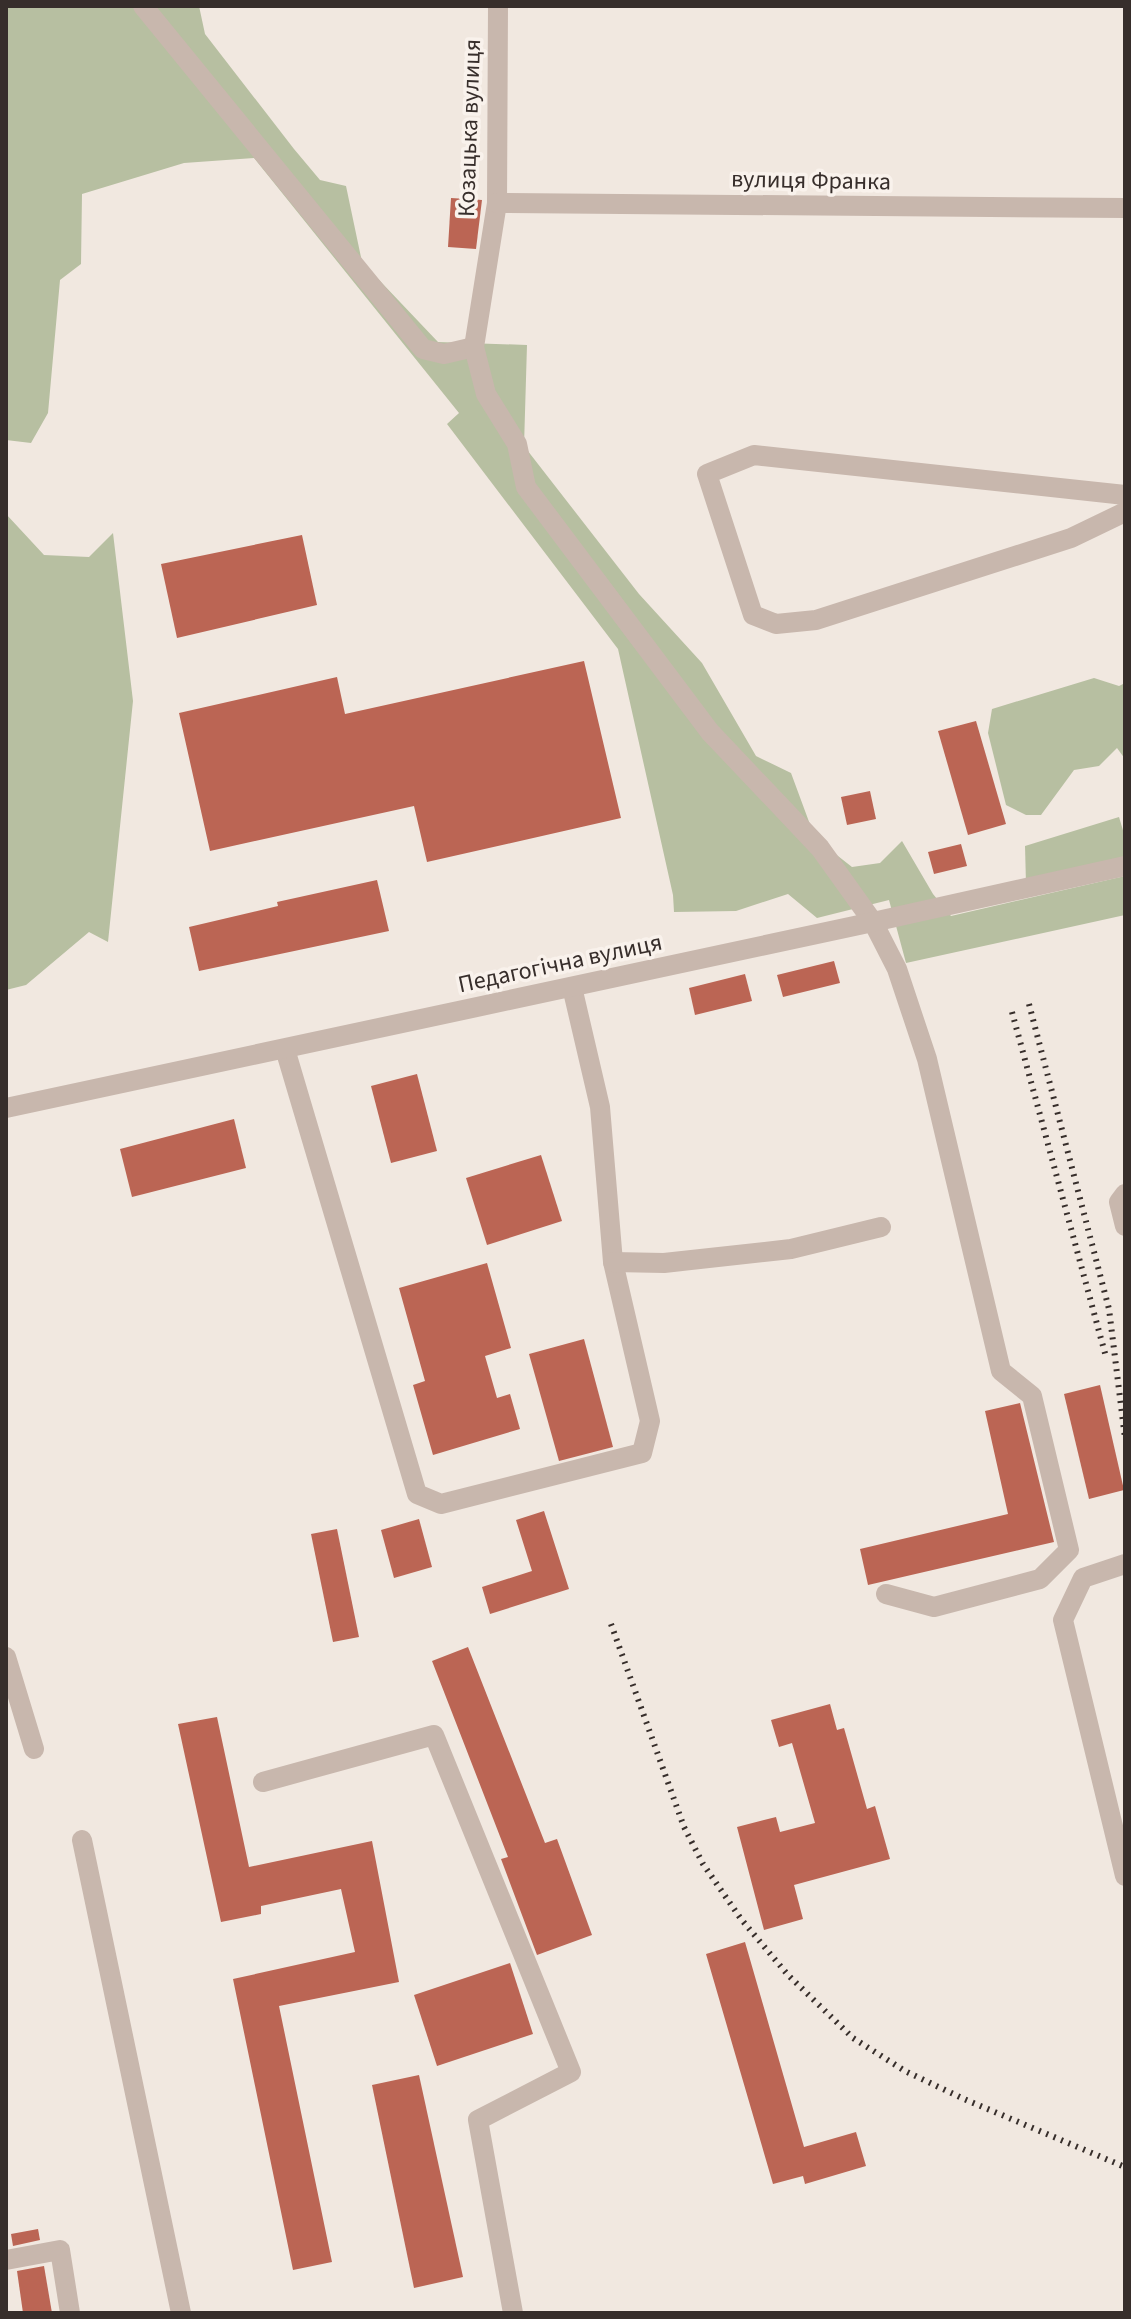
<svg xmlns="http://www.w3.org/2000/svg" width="1131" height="2319" font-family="'Source Sans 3',sans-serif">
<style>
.green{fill:#b7bfa1}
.building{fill:#bb6554}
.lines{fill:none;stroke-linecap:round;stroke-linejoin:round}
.minor{stroke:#c8b7ad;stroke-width:20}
.rail{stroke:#372e2b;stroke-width:6;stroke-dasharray:2 6;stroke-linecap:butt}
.labels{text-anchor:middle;stroke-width:7;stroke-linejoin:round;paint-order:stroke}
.street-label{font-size:24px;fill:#372e2b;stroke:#f9f2ec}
</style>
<rect width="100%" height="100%" fill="#f1e8e0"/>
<!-- green -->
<g class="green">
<polygon points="6,6 199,6 205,34 294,149 320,180 346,186 362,262 438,342 527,345 524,446 639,594 702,663 756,756 791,773 815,838 852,867 880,863 902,841 933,894 951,916 1125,876 1125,915 906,963 889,900 817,918 788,894 736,911 674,912 673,895 618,649 447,424 459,413 254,158 184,163 82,194 81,264 60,280 48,413 31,443 6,440"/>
<polygon points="6,514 44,555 89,557 113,533 133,701 108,942 89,932 26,985 6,990"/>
<polygon points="1094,678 1119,686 1125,683 1125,759 1117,748 1099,766 1074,770 1041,815 1026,815 1006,805 988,733 992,709"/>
<polygon points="1119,817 1125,837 1125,861 1026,884 1025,846"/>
</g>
<!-- building -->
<g class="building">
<polygon points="451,198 482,200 476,249 448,247"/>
<polygon points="302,535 317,605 177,638 161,564"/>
<polygon points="584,661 621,818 427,862 414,806 210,851 179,713 337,677 345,714"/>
<polygon points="976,721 1006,824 968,835 938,731"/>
<polygon points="870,791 876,819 847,825 841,797"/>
<polygon points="961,844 967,866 934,874 928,852"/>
<polygon points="377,880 389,931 199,971 189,927 278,906 277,902"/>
<polygon points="834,961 840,983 783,997 777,975"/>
<polygon points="745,974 752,1001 695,1015 689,988"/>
<polygon points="417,1074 437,1151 391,1163 371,1086"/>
<polygon points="234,1119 246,1168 132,1197 120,1149"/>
<polygon points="541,1155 562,1221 487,1245 466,1178"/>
<polygon points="487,1263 511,1348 485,1356 497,1398 510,1394 520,1429 433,1455 413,1385 425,1381 399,1288"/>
<polygon points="584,1339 613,1447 559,1461 529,1354"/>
<polygon points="1100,1385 1124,1490 1089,1499 1064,1394"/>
<polygon points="1020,1403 1054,1542 868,1585 860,1549 1008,1514 985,1411"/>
<polygon points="544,1511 569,1589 490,1614 482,1587 532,1571 516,1520"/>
<polygon points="419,1519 432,1567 394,1578 381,1530"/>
<polygon points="337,1529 359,1637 333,1642 311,1534"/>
<polygon points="468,1647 545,1843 557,1839 592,1935 537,1955 501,1859 508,1857 432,1661"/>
<polygon points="830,1704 837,1730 844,1728 867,1809 875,1806 890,1859 794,1885 803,1919 764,1930 737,1827 776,1817 780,1832 815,1823 792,1743 779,1747 771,1720"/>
<polygon points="217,1717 249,1867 372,1841 399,1982 279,2006 332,2262 293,2270 233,1979 355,1952 341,1889 261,1906 261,1914 221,1922 178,1724"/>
<polygon points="745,1942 804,2147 856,2132 866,2166 805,2184 803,2176 773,2184 706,1954"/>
<polygon points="510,1963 533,2034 437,2066 414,1995"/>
<polygon points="419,2075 463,2277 414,2288 372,2085"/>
<polygon points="38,2229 40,2240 13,2246 11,2234"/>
<polygon points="44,2266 52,2313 23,2313 17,2271"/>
</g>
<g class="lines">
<!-- minor -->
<g class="minor">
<polyline points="143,6 423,349 444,354 474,347"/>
<polyline points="498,6 497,203 474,347 486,394 517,444 526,487 710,732 820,848 873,922 897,969 927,1059 1001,1371 1032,1396 1069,1550 1040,1579 934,1607 886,1594"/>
<polyline points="497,203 1125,208"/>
<polyline points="1125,495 754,455 707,474 753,615 776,624 816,620 1071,538 1125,512"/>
<polyline points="285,1049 417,1494 441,1504 642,1453 650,1421 613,1262 600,1107 572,987"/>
<polyline points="6,1108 873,922 1125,866"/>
<polyline points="1125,1194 1119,1202 1125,1226"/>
<polyline points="613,1262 664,1263 791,1249 881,1227"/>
<polyline points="1125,1564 1083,1578 1063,1620 1125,1876"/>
<polyline points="6,1657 34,1749"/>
<polyline points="263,1782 434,1735 571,2072 478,2120 513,2313"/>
<polyline points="82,1840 181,2313"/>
<polyline points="6,2260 60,2250 70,2313"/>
</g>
<!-- rail -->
<g class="rail">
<polyline points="1029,1004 1109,1309 1125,1438"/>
<polyline points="1012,1012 1106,1357"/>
<polyline points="611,1624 684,1827 703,1864 741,1919 788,1975 853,2038 905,2071 964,2099 1125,2167"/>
</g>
</g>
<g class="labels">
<!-- street labels -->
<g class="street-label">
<text transform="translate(469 128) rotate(-88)" y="8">Козацька вулиця</text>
<text transform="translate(811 180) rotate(1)" y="8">вулиця Франка</text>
<text transform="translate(560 963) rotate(-12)" y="8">Педагогічна вулиця</text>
</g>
</g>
<!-- border -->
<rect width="1131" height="2319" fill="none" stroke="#372e2b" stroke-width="16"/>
</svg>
